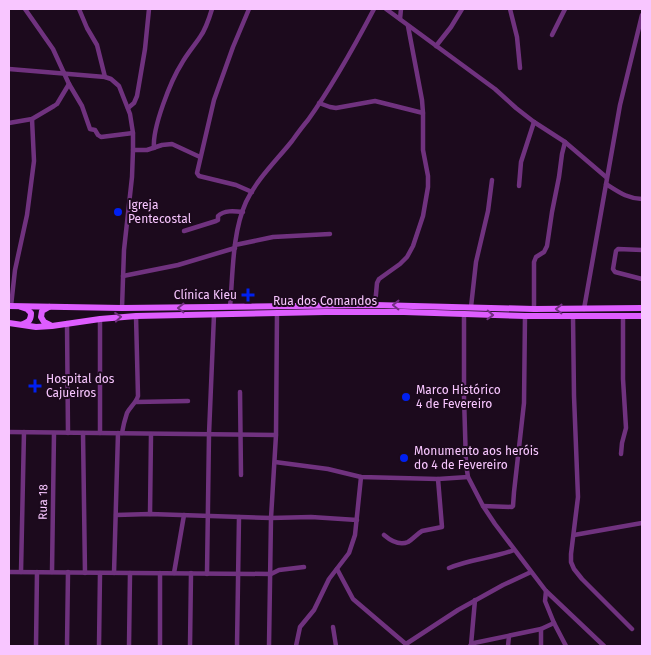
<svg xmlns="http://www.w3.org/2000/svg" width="651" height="655" font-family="'Fira Sans',sans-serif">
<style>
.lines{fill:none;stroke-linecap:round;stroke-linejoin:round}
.street{stroke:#70327f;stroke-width:4.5}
.secondary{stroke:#de5dff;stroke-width:6}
.oneway{stroke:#732f83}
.poi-dot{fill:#0020f1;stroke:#1c0a1d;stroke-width:2}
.labels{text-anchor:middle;stroke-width:4;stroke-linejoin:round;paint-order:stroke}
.poi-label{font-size:12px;fill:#f8c6ff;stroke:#1c0a1d;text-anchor:start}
.street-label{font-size:12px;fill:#f8c6ff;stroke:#1c0a1d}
</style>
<rect width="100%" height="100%" fill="#1c0a1d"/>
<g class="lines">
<!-- street -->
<g class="street">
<polyline points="25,9 53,49 69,84 82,106 90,129 95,130 98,135 101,137 133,133"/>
<polyline points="79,9 87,28 97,45 105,77"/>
<polyline points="249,9 233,47 214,100 197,173 199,176 236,185 252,192"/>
<polyline points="386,9 495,89 516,108 534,122 565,142 606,177"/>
<polyline points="510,9 517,37 520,68"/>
<polyline points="400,19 401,9"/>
<polyline points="552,35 565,9"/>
<polyline points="436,46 451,27 462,9"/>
<polyline points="9,69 105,77 111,79 119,86 130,114 133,133 133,150 132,177 124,250 122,308"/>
<polyline points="319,103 330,107 336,108 375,101 423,113"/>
<polyline points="128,108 134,103 137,96 145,49 149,9"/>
<polyline points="9,123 32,119 54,106 57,104 69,84"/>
<path d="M154,148C152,128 171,80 182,63C187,54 194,46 200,37C206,29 209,19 212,9"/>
<polyline points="133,150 147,150 162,145 172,144 200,157"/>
<path d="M606,184C619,192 626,198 642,199"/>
<polyline points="519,186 521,162 534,122"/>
<path d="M184,231L216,221L218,220V216C224,210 234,211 243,212"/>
<polyline points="235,245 273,237 330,234"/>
<polyline points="642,250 618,249 616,251 613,269 615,272 642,279"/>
<polyline points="123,276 178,265 235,248"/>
<polyline points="375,305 377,283 379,279 400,264 407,257 413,246 423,216 428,187 428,176 423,150 423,113 422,100 408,26"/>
<polyline points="11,306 15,270 27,215 34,161 32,119"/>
<path d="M230,307C233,274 232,233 246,202C257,179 276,161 292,141C297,134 302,127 308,120C333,85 354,47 374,9"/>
<polyline points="471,307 476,262 488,211 492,180"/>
<polyline points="534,309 534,262 536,257 544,252 547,246 552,212 559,177 562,154 565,142"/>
<polyline points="584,309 620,105 642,15"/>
<polyline points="464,314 464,397 466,464 468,477 483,506 495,524 546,591 604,646"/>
<polyline points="573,317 574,396 578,497 571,554 571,562 574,569 582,579 632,629"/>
<polyline points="67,323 68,433"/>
<polyline points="240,392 241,475"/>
<polyline points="136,402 188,401"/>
<polyline points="9,432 276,435"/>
<polyline points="83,433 85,573"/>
<polyline points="100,433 100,319"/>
<path d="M122,433C123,427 125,419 127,413C130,407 136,403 138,396L136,316"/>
<polyline points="621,454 622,443 626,428 623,379 623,316"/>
<polyline points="275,462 328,469 361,477 438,479 468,477"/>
<polyline points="483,506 512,507 513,506 514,492 524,403 525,316"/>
<polyline points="150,514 151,434"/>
<polyline points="116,515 150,514 271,518 311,517 357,520"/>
<path d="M384,535C391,541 399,546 408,542C413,539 417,534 422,531L442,527L438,479"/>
<polyline points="574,535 642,523"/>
<path d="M449,568C470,559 493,558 514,550"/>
<polyline points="337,569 353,599 407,645"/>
<polyline points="9,572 271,574 279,570 304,567"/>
<polyline points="21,572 24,432"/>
<polyline points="52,572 54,433"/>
<polyline points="114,573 118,433"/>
<polyline points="174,573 184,515"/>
<polyline points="207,574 209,434 214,315"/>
<polyline points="546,591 545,601 554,623 566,646"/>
<polyline points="333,627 336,646"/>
<polyline points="541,629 541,646"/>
<polyline points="406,644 458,610 503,585 531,572"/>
<polyline points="471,645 475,600"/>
<polyline points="36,646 37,572"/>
<polyline points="67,646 68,572"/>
<polyline points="99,646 100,573"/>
<polyline points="129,646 130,573"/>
<polyline points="160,646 160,573"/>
<polyline points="190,646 191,573"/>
<polyline points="237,646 239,517"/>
<polyline points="269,646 271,518 276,435 277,313"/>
<polyline points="296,646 300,627 314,610 329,579 349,553 355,535 361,477"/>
<polyline points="470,646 474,643 541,629 554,623"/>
<polyline points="508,646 509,636"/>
</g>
<!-- secondary -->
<g class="secondary">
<polyline points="9,306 122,308 375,305 534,309 642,308"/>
<path d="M21,307L27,309L31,313C31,320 29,322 23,324"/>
<polyline points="49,307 42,311 41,317 44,322 50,325"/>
<polyline points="9,323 36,327 52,326 100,319 136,316 325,312 404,312 525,316 642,316"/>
</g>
</g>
<!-- one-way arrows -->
<defs><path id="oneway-chevron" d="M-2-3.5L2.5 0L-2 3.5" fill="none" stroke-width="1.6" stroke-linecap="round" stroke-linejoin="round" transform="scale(1.25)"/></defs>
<g class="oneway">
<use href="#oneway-chevron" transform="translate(396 305) rotate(-179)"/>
<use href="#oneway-chevron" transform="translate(181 308) rotate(180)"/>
<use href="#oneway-chevron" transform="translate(559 309) rotate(-179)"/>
<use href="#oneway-chevron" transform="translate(490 315) rotate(2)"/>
<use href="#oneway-chevron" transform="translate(118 317) rotate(-5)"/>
</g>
<!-- markers -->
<g class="poi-dot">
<circle cx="118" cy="212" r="5"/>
<path d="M245.5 287.5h5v5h5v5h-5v5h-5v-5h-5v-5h5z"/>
<path d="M32.5 378.5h5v5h5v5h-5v5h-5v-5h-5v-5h5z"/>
<circle cx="406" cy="397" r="5"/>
<circle cx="404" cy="458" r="5"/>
</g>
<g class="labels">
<!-- poi labels -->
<g class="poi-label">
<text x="128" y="209">Igreja<tspan x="128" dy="14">Pentecostal</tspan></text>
<text x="237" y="299" text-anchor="end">Clínica Kieu</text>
<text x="46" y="383">Hospital dos<tspan x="46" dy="14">Cajueiros</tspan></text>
<text x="416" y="394">Marco Histórico<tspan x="416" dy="14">4 de Fevereiro</tspan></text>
<text x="414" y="455">Monumento aos heróis<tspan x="414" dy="14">do 4 de Fevereiro</tspan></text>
</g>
<!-- street labels -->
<g class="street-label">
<text x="325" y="305">Rua dos Comandos</text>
<text transform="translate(43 502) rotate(-89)" y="4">Rua 18</text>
</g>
</g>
<!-- border -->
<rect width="651" height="655" fill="none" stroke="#f8c6ff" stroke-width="20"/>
</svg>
